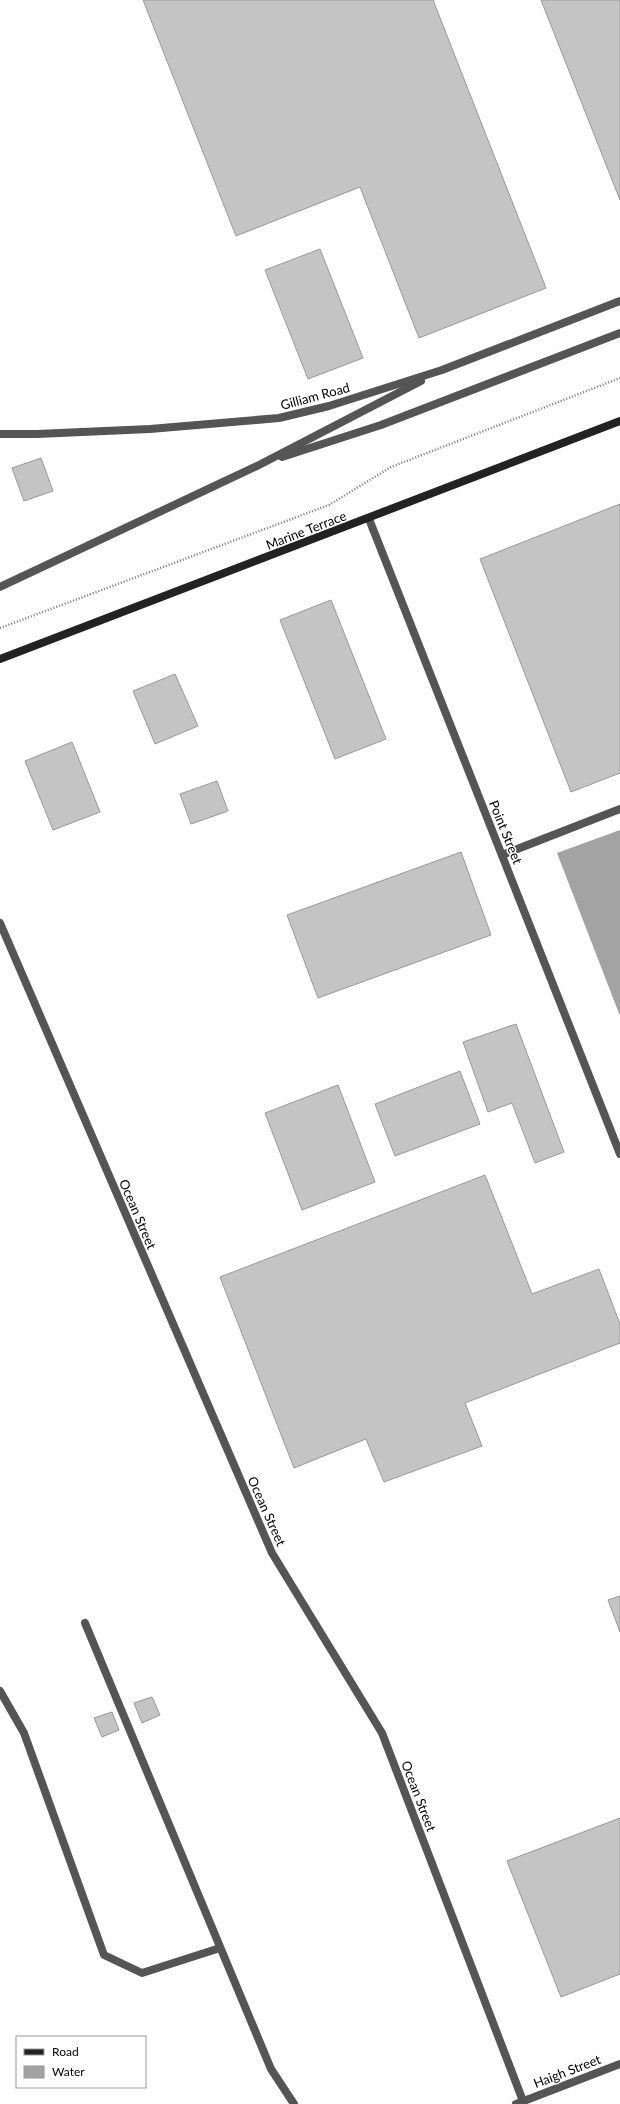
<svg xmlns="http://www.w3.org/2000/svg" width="620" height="2104" font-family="Lato,sans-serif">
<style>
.water{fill:#a3a3a3}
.building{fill:#c4c4c4;stroke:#999}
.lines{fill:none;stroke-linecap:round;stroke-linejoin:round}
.path{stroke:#777;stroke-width:2.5;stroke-dasharray:1 2;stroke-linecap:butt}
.lane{stroke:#555;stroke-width:8}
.street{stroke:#555;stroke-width:8}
.secondary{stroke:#222;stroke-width:8}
.labels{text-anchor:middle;stroke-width:3;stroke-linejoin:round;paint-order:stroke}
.street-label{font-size:13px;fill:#000;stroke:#fff}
</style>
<rect width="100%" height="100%" fill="#fff"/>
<!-- water -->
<polygon class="water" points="620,830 620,1016 557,853"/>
<!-- building -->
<g class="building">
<polygon points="143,0 433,0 546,288 419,338 360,187 236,236"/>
<polygon points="541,0 620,0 620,200"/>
<polygon points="320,249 363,358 308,379 265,270"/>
<polygon points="41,458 53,491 24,501 12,468"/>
<polygon points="620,504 620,773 571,792 480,559"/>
<polygon points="331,600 386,739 335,759 280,620"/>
<polygon points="175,674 198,726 155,744 133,691"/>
<polygon points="72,742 100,812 53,830 25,761"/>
<polygon points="217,781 228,811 191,824 180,794"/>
<polygon points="461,852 491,935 318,998 287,915"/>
<polygon points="516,1024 564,1152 535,1163 512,1103 488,1112 463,1042"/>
<polygon points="460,1071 480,1124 395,1156 375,1104"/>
<polygon points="338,1085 375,1182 302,1210 265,1113"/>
<polygon points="485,1175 532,1294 599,1269 620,1324 620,1343 465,1403 482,1446 384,1482 366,1439 294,1468 220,1277"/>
<polygon points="620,1596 620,1632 608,1600"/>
<polygon points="152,1697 160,1715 142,1723 134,1703"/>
<polygon points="112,1712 119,1730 102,1737 94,1718"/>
<polygon points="620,1818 620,1974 561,1997 507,1861"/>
</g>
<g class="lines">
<!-- path -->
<polyline class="path" points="0,628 329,505 391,467 620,378"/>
<!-- lane -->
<g class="lane">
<polyline points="0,434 37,434 150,429 279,418 329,406 442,370 620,301"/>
<polyline points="282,457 381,425 620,333"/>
<polyline points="0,587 259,465 421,381"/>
<polyline points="502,855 620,809"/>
</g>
<!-- street -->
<g class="street">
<polyline points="369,519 620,1154"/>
<polyline points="0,923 272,1553 382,1733 523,2101"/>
<polyline points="85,1623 271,2069 294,2104"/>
<polyline points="0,1691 24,1733 104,1955 142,1973 220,1948"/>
<polyline points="516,2104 620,2064"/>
</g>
<!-- secondary -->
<polyline class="secondary" points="0,659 620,421"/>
</g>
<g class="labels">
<!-- street labels -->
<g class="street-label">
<text transform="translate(315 396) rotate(-15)" y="5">Gilliam Road</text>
<text transform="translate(306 530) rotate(-21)" y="5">Marine Terrace</text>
<text transform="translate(506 832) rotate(68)" y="5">Point Street</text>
<text transform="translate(138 1214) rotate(67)" y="5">Ocean Street</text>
<text transform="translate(267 1511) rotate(66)" y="5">Ocean Street</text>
<text transform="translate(419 1796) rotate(69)" y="5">Ocean Street</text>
<text transform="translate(567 2071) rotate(-21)" y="5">Haigh Street</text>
</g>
</g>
<!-- legend -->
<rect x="16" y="2036" width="130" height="52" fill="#ffffff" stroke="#999999"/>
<rect x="24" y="2049" width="20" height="6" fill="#222222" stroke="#999999"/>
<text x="52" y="2056" font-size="12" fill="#000000">Road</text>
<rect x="24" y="2066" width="20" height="12" fill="#a3a3a3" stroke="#999999"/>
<text x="52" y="2076" font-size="12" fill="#000000">Water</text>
</svg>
